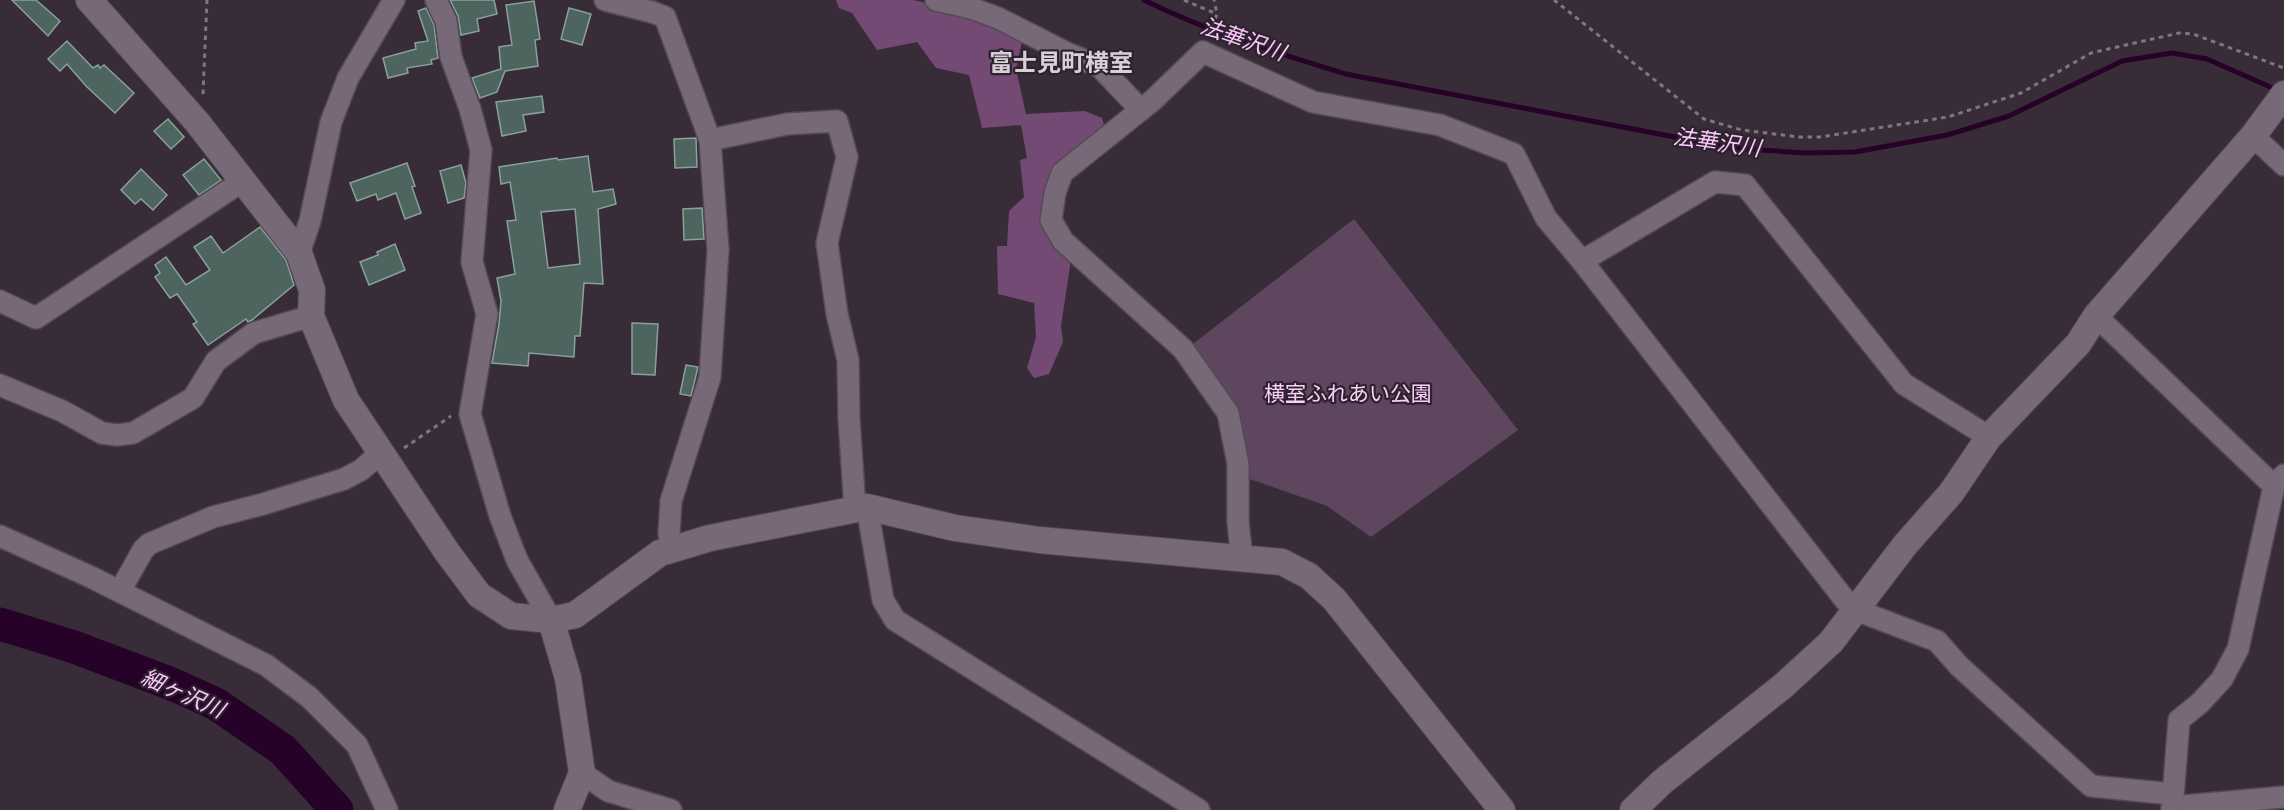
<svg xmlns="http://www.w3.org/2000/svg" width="2284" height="810" font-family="Raleway,'Noto Sans JP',sans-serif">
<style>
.green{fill:#5f465f}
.forest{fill:#734a74}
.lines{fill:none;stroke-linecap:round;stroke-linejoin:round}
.stream{stroke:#260228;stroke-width:5}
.river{stroke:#260228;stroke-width:33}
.building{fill:#4e645f;stroke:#89a19b;stroke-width:1.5;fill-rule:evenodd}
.minor-casing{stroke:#544954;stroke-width:24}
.tertiary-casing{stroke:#544954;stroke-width:28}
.path{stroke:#807680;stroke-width:3;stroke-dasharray:4.5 4.5;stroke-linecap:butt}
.minor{stroke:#776977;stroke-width:21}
.tertiary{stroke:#776977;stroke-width:26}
.labels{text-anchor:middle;stroke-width:4.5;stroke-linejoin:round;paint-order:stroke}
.park-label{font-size:21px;fill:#f8d0f8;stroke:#2e222e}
.water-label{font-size:22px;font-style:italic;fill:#fcc7fc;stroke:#2e222e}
.quarter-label{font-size:24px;font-weight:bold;fill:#d8d0d8;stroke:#2e222e}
</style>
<rect width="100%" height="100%" fill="#392c39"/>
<!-- green -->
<polygon class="green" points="1354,219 1518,430 1371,537 1327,506 1244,477 1189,347"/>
<!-- forest -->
<polygon class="forest" points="836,0 913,0 970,13 1023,37 1016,69 1026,114 1085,111 1102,118 1106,132 1051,190 1071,260 1061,326 1063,342 1049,374 1034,378 1027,368 1036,337 1034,303 998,294 997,246 1007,246 1009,211 1024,197 1020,160 1027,158 1021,125 982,128 969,75 936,68 917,42 877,50 852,13 839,8"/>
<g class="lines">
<!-- stream -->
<path class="stream" d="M1144,0C1208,32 1278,53 1346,74L1732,148L1804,153L1855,152L1947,135L2009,116L2122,61L2172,53L2207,59L2277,90"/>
<!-- river -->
<polyline class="river" points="0,624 74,647 172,684 216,704 283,750 337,810"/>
</g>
<!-- building -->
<g class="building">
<polygon points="12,0 36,0 60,21 48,36"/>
<polygon points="450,0 494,0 497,14 477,19 479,31 461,35 458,16"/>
<polygon points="534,1 540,39 535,40 538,66 505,71 497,92 480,98 472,78 501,69 499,47 512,45 506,5"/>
<polygon points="426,8 434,25 438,58 431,60 432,64 407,68 408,73 388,78 383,58 416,49 415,43 428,41 418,11"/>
<polygon points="569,8 591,14 582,45 561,39"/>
<polygon points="67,41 93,68 98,65 100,68 104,65 134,93 115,113 86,86 67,64 60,71 48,59"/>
<polygon points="542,96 544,112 523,115 526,131 502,136 496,102"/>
<polygon points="168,119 184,137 171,149 154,131"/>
<polygon points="696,138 697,167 675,168 674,139"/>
<path d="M588,156L593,192L613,189L616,204L598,209L603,284L584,283L580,336H575L574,357L529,353L528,366L492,363L499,324L501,301L497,278L515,274L507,221L516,220L510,182L501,184L499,167L557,158L558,160ZM575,209L580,264L548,268L541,212Z"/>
<polygon points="204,159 221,180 199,195 183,175"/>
<polygon points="407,163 415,186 412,187 421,213 405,219 396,193 378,200 376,194 357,201 350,183"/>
<polygon points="461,165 466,183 464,198 448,203 440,171"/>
<polygon points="141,169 167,195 153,210 141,199 135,204 121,190"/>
<polygon points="702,208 704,239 684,240 683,209"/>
<polygon points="260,227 286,260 294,285 252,320 248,322 246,319 208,345 193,324 197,322 177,294 170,298 155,277 160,273 155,265 166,257 186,285 210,270 194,247 211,236 223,253"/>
<polygon points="395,244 405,270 369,285 360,262 378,255 377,252"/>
<polygon points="632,323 658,324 655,375 632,374"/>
<polygon points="686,365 698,367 691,396 680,394"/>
</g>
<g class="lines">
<!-- minor casing -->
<g class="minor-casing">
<g id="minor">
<polyline points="436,0 446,21 451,57 470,109 481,150 472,262 487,314 470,414 500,516 517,560 551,620"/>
<polyline points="605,0 652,12 665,17 710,140 718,250 710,377 671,501 669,534 673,549"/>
<polyline points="936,0 971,8 998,18 1069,54 1099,66 1141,110"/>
<polyline points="2253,136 2284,165"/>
<polyline points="710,140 787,124 837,121 847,157 827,243 837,314 848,360 849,419 855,509"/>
<polyline points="299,253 310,221 331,122 348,78 394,0"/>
<polyline points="1582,261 1715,182 1745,185 1904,384 1989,437"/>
<polyline points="0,301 36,318 244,180"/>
<polyline points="2096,316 2274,486"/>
<polyline points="0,385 62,411 102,433 117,435 133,433 193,398 216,361 254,333 311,316"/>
<polyline points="867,507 883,600 895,620 1199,810"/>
<polyline points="0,536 91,577 266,665 309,697 357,745 387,810"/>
<polyline points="1242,559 1238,522 1238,464 1228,413 1183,349 1063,241 1051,220 1055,193 1062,173 1152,101 1203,52 1313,102 1440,125 1514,154 1546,218 1582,261 1845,600 1856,610 1937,641 1959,666 2091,786 2172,794"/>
<polyline points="120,591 143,550 149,544 213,517 263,504 344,479 361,470 382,452"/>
<polyline points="582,773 608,791 671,810"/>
<polyline points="2172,807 2284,797"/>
<polyline points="2172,810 2179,720 2200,703 2222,679 2238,649 2274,486 2284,475"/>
</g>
</g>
<!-- tertiary casing -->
<g class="tertiary-casing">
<g id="tertiary">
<polyline points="89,0 197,122 299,253 312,290 311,316 346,400 447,552 479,595 511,616 551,620 575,615 660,553 710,538 867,507 955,528 1039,540 1282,562 1309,576 1334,599 1502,810"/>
<polyline points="551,620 568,678 582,773 567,810"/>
<polyline points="1633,810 1662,782 1783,686 1831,642 1905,545 1951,493 1989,437 2078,344 2096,316 2253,136 2284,94"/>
</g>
</g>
<!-- path -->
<g class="path">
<polyline points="1184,0 1217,14"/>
<polyline points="1554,0 1704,119 1742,130 1799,137 1820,137 1948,117 2021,93 2091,53 2179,33 2193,34 2284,68"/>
<polyline points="1209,36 1217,14 1214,0"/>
<polyline points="203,94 207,0"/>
<polyline points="404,448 451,416"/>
</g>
<!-- minor -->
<use href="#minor" class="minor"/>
<!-- tertiary -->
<use href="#tertiary" class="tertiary"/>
</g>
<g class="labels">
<!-- park labels -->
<g class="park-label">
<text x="1348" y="401">横室ふれあい公園</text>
</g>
<!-- water labels -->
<g class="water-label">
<text transform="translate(1243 39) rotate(19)" y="8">法華沢川</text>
<text transform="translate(1717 142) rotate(8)" y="8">法華沢川</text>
<text transform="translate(183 693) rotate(24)" y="8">細ヶ沢川</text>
</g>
<!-- quarter labels -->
<g class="quarter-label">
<text x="1061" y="71">富士見町横室</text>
</g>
</g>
</svg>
